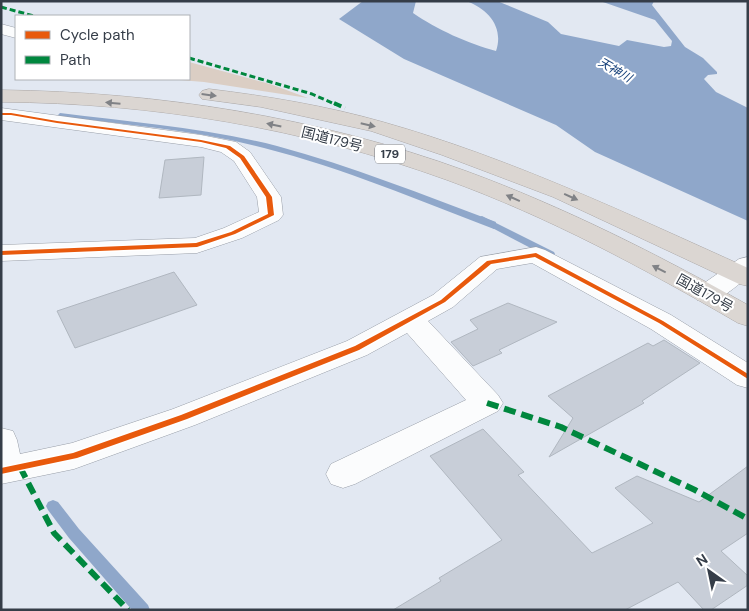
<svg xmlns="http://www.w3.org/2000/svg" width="749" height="611" font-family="'DM Sans','Noto Sans JP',sans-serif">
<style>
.green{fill:#dbcec4}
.water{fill:#8fa7ca}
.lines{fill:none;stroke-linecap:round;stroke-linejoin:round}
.stream{fill:#8fa7ca;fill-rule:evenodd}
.building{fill:#c8ced8;stroke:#b0b7c0}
.minor-casing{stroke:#989ea8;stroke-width:1}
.highway-casing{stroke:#aca8a7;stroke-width:1}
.minor{fill:#fbfcfd;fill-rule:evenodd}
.highway{fill:#dbd6d2;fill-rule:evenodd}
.quiet-far2{stroke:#00873e;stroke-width:3;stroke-dasharray:6 3;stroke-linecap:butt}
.quiet-far1{stroke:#00873e;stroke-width:4;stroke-dasharray:8 4;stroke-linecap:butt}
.quiet{stroke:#00873e;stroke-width:6;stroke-dasharray:12 6;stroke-linecap:butt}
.cycleway-casing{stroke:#fff;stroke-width:3}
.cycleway{fill:#e8590c;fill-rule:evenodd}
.oneway{fill:#808286}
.labels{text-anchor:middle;stroke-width:4;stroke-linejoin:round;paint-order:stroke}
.far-water-label{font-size:12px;font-style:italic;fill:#16417a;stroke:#fff}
.shield{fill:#fff;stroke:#72777f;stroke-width:1}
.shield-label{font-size:12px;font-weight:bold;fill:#353d48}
.street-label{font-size:14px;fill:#353d48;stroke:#fff}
</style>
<rect width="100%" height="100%" fill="#e2e8f2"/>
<!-- green -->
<polygon class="green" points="189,62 270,84 308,98 204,82 167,79 189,79"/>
<!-- water -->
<g class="water">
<path d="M363,1H416L413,13C436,29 469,44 496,51C504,28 489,9 466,1H497L548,22L561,34L619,46L627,40L664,47L671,46L672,41L655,20L600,1H654L652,5L685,47L703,58L717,72V74L708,75L704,79L716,92L748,108V221L595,152L556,125L404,59L339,19Z"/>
<path d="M60,113C132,122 206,128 277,146C352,166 423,195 496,222L494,229C418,200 343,168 264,148C197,130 126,125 57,116Z"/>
</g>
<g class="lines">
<!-- stream -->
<g class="stream">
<polygon points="482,216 554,252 555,254 554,256 546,256 479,221 477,219 479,217"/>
<polygon points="53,500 58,502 79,529 148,605 150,610 132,610 69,538 48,510 46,506 48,502"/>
</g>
</g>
<!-- building -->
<g class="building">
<polygon points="204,157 201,195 159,198 165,160"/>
<polygon points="174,272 197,305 75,348 57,311"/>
<polygon points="508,303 557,322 499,350 502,353 473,366 451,342 478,329 470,320"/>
<polygon points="664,340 700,363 642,401 644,403 549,457 573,418 548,396 648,343 653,346"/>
<polygon points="483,429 524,472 518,475 592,553 653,523 615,488 637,476 699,502 748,466 748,533 721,551 748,576 748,585 711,610 704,610 678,582 625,610 393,610 441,581 439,578 502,540 430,456"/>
</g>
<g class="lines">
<!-- minor casing -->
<g class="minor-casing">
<g id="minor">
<polygon points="1,24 16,28 16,38 1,34"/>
<polygon points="1,108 201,135 236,142 250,152 281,197 283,215 279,220 242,238 197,253 1,261 1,245 195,238 224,228 259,212 257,197 234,161 221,152 201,147 1,120"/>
<polygon points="536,247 545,250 671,315 748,363 748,388 737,385 651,329 532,263 497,269 453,307 428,321 498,395 503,403 498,411 355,484 343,488 331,484 326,474 331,464 466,400 407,333 367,355 195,425 74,469 1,484 1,428 13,431 17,440 20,454 72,443 173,409 347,341 433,295 480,257"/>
<path d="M748,257V277C732,289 718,305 697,300L693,294L697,288L739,259Z"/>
</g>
</g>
<!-- highway casing -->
<g class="highway-casing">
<g id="highway">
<path d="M209,89C267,96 327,106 383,122C510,158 628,214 748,268V286L739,284L553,197L442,155L371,131L261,107L202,99L199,95L202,91Z"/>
<path d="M1,90C158,92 318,117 466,171C564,207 657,254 748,305V326L738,323C645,269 549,217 447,180C304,128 153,103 1,102Z"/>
</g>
</g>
<!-- minor -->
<use href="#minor" class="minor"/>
<!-- highway -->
<use href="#highway" class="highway"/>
<!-- quiet-far2 -->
<g class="quiet-far2">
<polyline points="1,7 34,16"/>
<polyline points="189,58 312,94 337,105"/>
</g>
<!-- quiet-far1 -->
<polyline class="quiet-far1" points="334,103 345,108"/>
<!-- quiet -->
<g class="quiet">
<polyline points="487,403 561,427 695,490 748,519"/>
<polyline points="20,467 54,533 128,610"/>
</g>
<!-- cycleway casing -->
<g class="cycleway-casing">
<g id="cycleway">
<polygon points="1,113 11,113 57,121 201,140 230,146 244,156 272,197 274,215 235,234 197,247 1,255 1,251 196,243 231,232 268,214 266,197 240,158 226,148 201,142 57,123 11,115 1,115"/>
<polygon points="536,253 663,321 748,374 748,379 659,323 535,257 491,264 445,302 359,350 187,419 77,458 1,474 1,468 73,453 181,415 355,346 441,300 487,261"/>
</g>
</g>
<!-- cycleway -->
<use href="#cycleway" class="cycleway"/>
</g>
<!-- one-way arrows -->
<defs><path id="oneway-solid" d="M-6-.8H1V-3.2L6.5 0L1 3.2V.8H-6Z" transform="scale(1.25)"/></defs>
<g class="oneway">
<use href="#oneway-solid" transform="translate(209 95) rotate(7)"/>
<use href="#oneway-solid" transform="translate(113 103) rotate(-175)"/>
<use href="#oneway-solid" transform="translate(274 125) rotate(-168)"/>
<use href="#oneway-solid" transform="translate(368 125) rotate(13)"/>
<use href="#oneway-solid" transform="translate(571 197) rotate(24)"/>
<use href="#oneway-solid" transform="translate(513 198) rotate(-156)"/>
<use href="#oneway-solid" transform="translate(659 269) rotate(-153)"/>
</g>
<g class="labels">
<!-- far-water labels -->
<g class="far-water-label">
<text transform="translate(615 70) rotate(30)" y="4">天神川</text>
</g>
<!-- shield labels -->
<rect class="shield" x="375" y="144.5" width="30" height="19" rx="4"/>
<g class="shield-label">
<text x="390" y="158">179</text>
</g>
<!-- street labels -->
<g class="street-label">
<text transform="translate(332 139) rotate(14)" y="5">国道179号</text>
<text transform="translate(705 293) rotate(29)" y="5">国道179号</text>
</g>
</g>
<!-- border -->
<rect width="749" height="611" fill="none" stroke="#353d48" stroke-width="5"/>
<!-- legend -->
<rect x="15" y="15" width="175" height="65" fill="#ffffff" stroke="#aeb1b6"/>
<rect x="25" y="31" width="25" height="8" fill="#e8590c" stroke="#aeb1b6"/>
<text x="60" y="40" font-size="15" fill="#353d48">Cycle path</text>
<rect x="25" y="56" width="25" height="8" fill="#00873e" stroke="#aeb1b6"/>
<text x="60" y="65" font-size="15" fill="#353d48">Path</text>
<!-- north arrow -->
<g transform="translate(709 571) rotate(327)" stroke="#ffffff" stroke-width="4" paint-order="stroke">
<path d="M0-4L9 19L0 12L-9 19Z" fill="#353d48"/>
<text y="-8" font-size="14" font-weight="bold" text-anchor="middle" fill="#353d48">N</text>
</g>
</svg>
